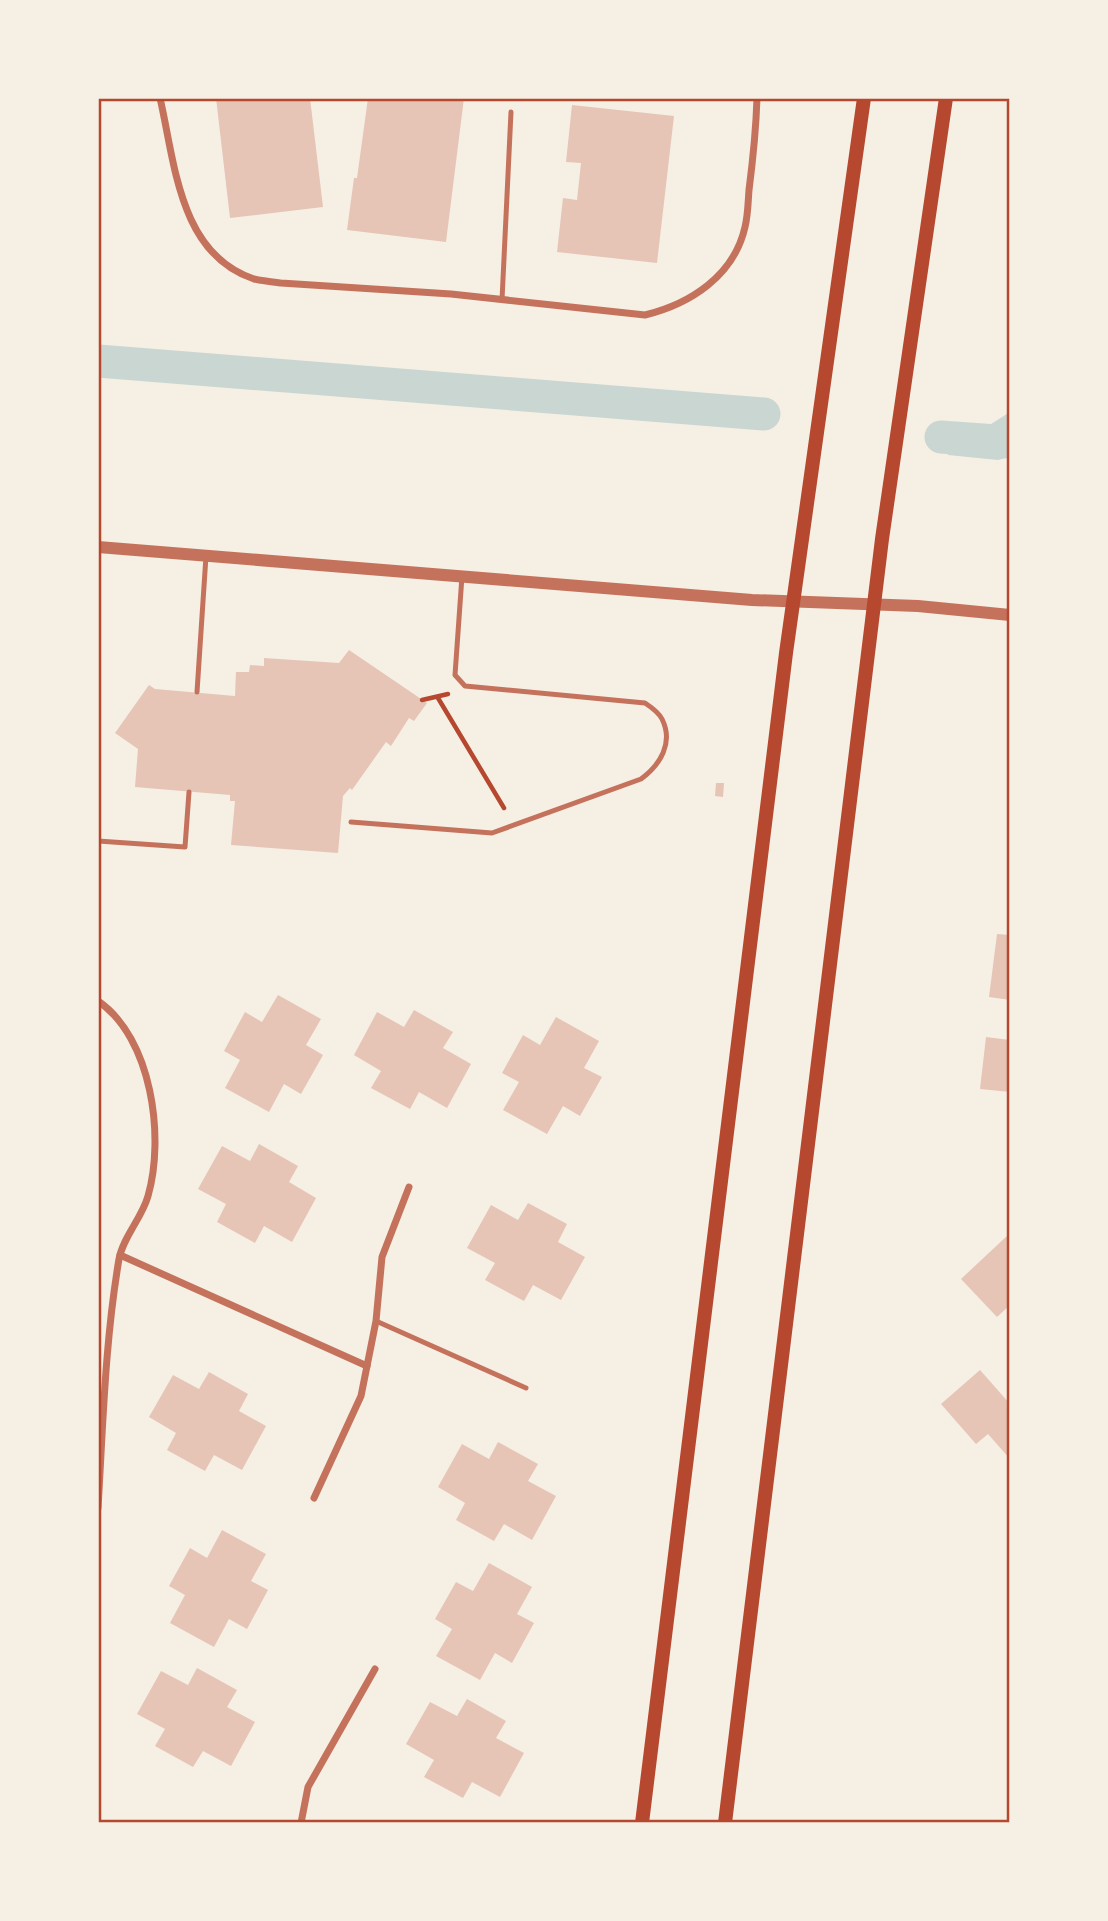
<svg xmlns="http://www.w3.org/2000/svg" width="1108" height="1921" font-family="'Times New Roman',serif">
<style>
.water{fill:#c9d6d2}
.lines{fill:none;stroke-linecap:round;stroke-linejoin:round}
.canal{stroke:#c9d6d2;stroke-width:33}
.building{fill:#e6c5b7}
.path{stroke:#b5482f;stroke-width:4.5}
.service{stroke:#c5725c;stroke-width:5}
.minor{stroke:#c5725c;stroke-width:7}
.tertiary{stroke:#c5725c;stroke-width:12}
.secondary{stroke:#b5482f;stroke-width:14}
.neatline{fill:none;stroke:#b5482f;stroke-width:2.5}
</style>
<rect width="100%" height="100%" fill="#f6efe4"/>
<!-- water -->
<polygon class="water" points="1010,412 1010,457 998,460 948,455 951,423 988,426"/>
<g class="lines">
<!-- canal -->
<g class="canal">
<polyline points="98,361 764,414"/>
<polyline points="941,437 1010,442"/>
</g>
</g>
<!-- building -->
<g class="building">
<polygon points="216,98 310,98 323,207 230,218"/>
<polygon points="368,98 464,98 446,242 347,230 354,178 357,178"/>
<polygon points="572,105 674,116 657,263 557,252 563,198 577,200 581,163 566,162"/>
<polygon points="349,650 427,703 414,721 409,718 391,746 386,742 352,790 350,788 343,796 338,853 231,845 235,801 230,801 230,795 135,787 138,749 115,733 149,685 155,689 235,696 236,672 249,672 250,665 264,666 264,658 339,663"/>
<polygon points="716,783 724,783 723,797 715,796"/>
<polygon points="997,934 1010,935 1010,1000 989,997"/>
<polygon points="278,995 321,1019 306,1045 323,1055 301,1094 284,1084 269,1112 225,1088 240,1060 224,1051 245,1012 262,1022"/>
<polygon points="414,1010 453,1032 443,1048 471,1064 447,1108 419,1092 410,1109 371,1088 381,1071 354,1055 377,1012 404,1027"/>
<polygon points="556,1017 599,1041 584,1068 602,1077 580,1116 563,1106 547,1134 503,1110 519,1082 502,1073 523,1035 540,1045"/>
<polygon points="986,1037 1010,1040 1010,1092 980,1089"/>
<polygon points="259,1144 298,1166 289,1182 316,1198 292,1242 264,1226 255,1243 217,1222 226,1204 198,1189 222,1146 250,1161"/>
<polygon points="528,1203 567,1224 558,1242 585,1257 561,1300 533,1285 524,1301 485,1280 495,1263 467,1248 491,1205 518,1220"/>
<polygon points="1008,1235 1010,1238 1010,1305 997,1317 961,1279"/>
<polygon points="980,1370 1010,1404 1010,1459 988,1434 976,1444 941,1404"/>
<polygon points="209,1372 248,1394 239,1411 266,1426 242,1470 214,1455 205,1471 167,1450 176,1433 149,1417 173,1375 199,1389"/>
<polygon points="498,1442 538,1464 528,1481 556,1496 532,1540 504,1524 494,1541 456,1520 465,1503 438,1487 462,1444 489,1459"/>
<polygon points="222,1530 266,1554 251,1581 268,1590 247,1629 229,1619 214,1647 170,1623 185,1595 169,1586 190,1548 207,1558"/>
<polygon points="489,1563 532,1587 517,1614 534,1623 512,1663 495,1653 480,1680 436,1656 452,1629 435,1619 456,1582 473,1591"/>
<polygon points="197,1668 237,1690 227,1707 255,1722 231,1766 203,1751 193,1767 155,1746 165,1729 137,1714 161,1671 188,1685"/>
<polygon points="467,1699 506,1721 496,1738 524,1753 500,1797 472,1782 463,1798 424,1777 434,1760 406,1744 430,1702 457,1716"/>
</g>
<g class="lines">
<!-- path -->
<g class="path">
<polyline points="438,698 504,808"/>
<polyline points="422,700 448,694"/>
</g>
<!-- service -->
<g class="service">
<polyline points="502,300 511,112"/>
<polyline points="197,692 206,556"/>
<path d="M351,822L492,833L641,779C660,765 674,743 662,719C659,713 651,707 645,703L465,686L455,675L462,576"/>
<polyline points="98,841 185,847 189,792"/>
<polyline points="376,1321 526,1388"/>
</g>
<!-- minor -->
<g class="minor">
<path d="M160,98C175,163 179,254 254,279C262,281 272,282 281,283L451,294L645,315C690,304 734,276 745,227C748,215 748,202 749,190C753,159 756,129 757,98"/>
<path d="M98,1001C152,1038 165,1137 148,1196C142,1218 123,1237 119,1259C105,1341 103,1425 98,1508"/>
<polyline points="120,1255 367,1366"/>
<polyline points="314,1498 361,1396 376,1321 382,1257 409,1187"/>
<polyline points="301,1823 308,1787 375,1669"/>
</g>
<!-- tertiary -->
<polyline class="tertiary" points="98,547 752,600 918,606 1010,615"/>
<!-- secondary -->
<g class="secondary">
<polyline points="642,1823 786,653 864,98"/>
<polyline points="725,1823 882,539 946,98"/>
</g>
</g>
<!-- border -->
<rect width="1108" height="1921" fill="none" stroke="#f6efe4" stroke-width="200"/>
<rect x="100" y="100" width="908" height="1721" class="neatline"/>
</svg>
